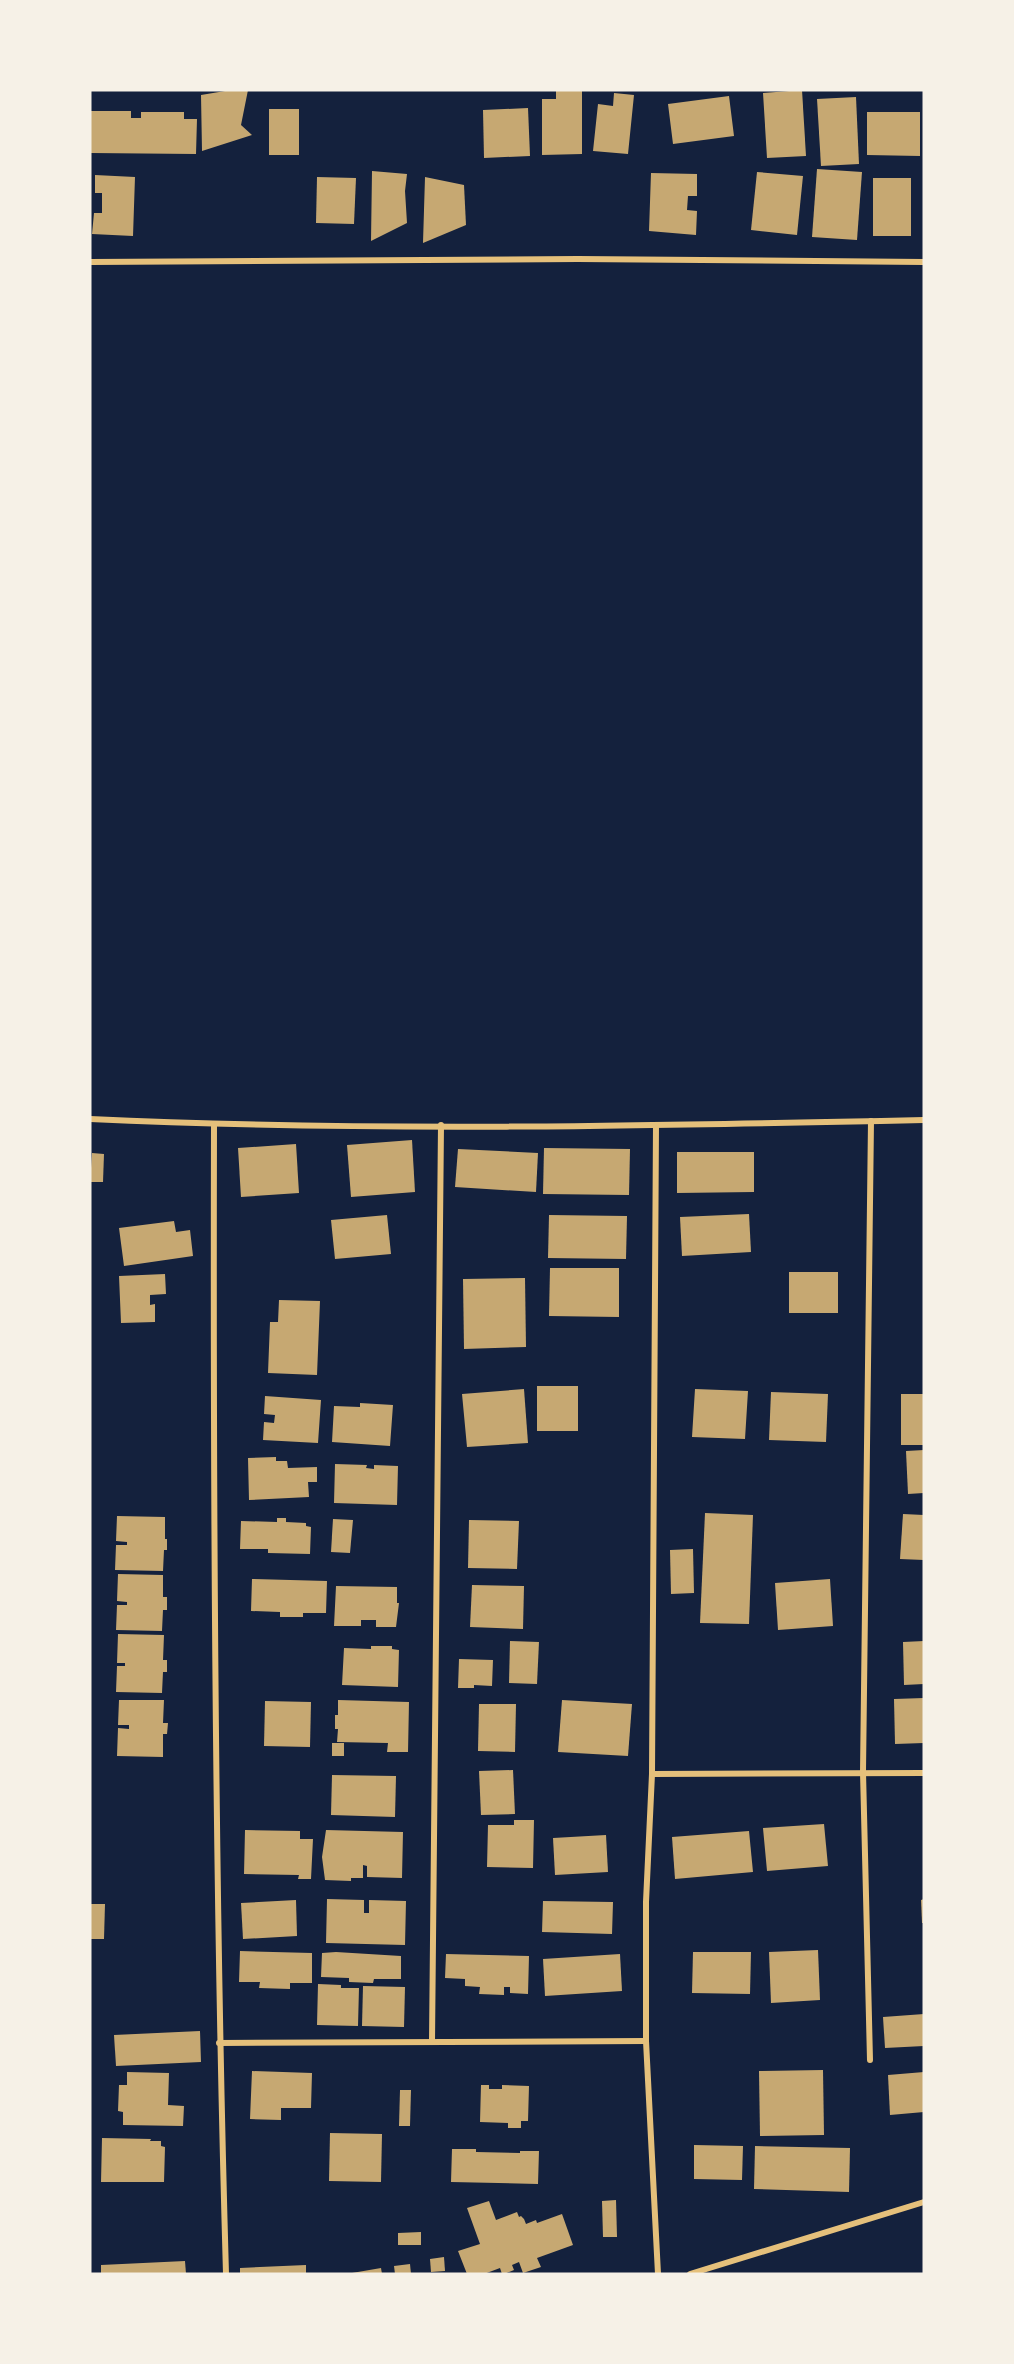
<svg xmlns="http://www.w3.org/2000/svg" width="1014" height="2364" font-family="Helvetica,sans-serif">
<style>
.building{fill:#c6a872}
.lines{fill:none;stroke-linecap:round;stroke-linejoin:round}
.minor{stroke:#e5c07b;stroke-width:6}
</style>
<rect width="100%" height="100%" fill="#14213d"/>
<!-- building -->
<g class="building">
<polygon points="231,90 248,90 241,125 252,135 202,151 201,95"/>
<polygon points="556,90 582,90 582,154 542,155 542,99 556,99"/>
<polygon points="802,90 806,156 767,158 763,93"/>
<polygon points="614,93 634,95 628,154 593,151 598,104 613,106"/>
<polygon points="729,96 734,136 673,144 668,104"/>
<polygon points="856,97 859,164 821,166 817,99"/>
<polygon points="528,108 530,156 484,158 483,110"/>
<rect x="269" y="109" width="30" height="46"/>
<polygon points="90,111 131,111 131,118 141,118 141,112 184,112 184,119 197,119 196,154 90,153"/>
<polygon points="867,112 920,112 920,156 867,155"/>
<polygon points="817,169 862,172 857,240 812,237"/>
<polygon points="372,171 407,174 405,191 407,223 371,241"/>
<polygon points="757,172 803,176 797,235 751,230"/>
<polygon points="651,173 697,174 697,196 688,196 687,210 697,211 696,235 649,231"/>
<polygon points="95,175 135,177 133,236 92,234 94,213 102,213 102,193 95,193"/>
<polygon points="317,177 356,178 354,224 316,223"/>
<polygon points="425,177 464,185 466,225 423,243"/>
<rect x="873" y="178" width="38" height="58"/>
<polygon points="412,1140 415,1192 351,1197 347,1145"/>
<polygon points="296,1144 299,1193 241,1197 238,1148"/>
<polygon points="544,1148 630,1149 629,1195 543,1194"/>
<polygon points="458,1149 538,1153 536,1192 455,1187"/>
<polygon points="677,1152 754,1152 754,1192 677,1193"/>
<polygon points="92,1153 104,1154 103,1182 90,1182"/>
<polygon points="749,1214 751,1252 682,1256 680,1217"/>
<polygon points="387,1215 391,1254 335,1259 331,1220"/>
<polygon points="549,1215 627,1216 626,1259 548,1258"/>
<polygon points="174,1221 176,1232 190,1230 193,1256 124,1266 119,1228"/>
<polygon points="550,1268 619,1268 619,1317 549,1316"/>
<rect x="789" y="1272" width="49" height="41"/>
<polygon points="165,1274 166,1294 150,1295 150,1305 155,1304 155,1322 121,1323 119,1276"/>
<polygon points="525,1278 526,1347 464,1349 463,1279"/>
<polygon points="279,1300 320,1301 317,1375 268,1373 270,1322 278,1322"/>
<rect x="537" y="1386" width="41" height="45"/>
<polygon points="524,1389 528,1443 467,1447 462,1394"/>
<polygon points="695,1389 748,1391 745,1439 692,1437"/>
<polygon points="771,1392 828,1394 826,1442 769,1440"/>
<rect x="901" y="1394" width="23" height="51"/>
<polygon points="265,1396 321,1400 318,1443 263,1440 264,1422 274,1423 275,1415 264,1414"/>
<polygon points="360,1403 393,1405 390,1446 332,1442 334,1406 360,1407"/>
<polygon points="924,1450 924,1493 908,1494 906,1451"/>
<polygon points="276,1457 276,1461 287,1461 288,1468 317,1467 317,1482 308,1482 309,1497 249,1500 248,1458"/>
<polygon points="335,1464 367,1465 366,1468 374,1469 374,1465 398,1466 397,1505 334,1503"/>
<polygon points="705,1513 753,1515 749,1624 700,1623"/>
<polygon points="903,1514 924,1515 924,1560 900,1559"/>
<polygon points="117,1516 165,1517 165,1539 167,1539 167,1550 164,1550 163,1571 115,1570 116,1545 127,1545 127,1542 116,1541"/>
<polygon points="277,1518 286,1518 286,1522 306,1523 306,1526 311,1527 310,1554 268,1553 268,1549 240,1549 241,1521 277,1522"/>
<polygon points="333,1519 353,1520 350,1553 331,1552"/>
<polygon points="469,1520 519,1521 517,1569 468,1568"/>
<polygon points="693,1549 694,1593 671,1594 670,1550"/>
<polygon points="118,1574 163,1575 163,1597 167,1597 167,1610 163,1610 162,1631 116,1630 117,1605 127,1605 127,1602 117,1601"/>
<polygon points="252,1579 327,1581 326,1613 303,1613 303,1617 280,1617 280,1612 251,1611"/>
<polygon points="830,1579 833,1626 778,1630 775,1583"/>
<polygon points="472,1585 524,1586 523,1629 470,1627"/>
<polygon points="336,1586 397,1587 397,1603 399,1603 396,1627 376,1627 376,1620 361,1620 361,1626 334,1626"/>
<polygon points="118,1634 164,1635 163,1660 167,1660 167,1672 163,1672 162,1693 116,1692 117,1666 125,1666 125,1663 117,1663"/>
<polygon points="510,1641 539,1642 537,1684 509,1683"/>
<polygon points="924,1641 924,1684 904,1685 903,1642"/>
<polygon points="371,1646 392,1646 392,1649 399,1650 398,1687 342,1685 344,1648 371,1649"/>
<polygon points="459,1659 493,1660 492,1686 474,1685 474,1688 458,1688"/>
<polygon points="924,1698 924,1743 895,1744 894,1699"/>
<polygon points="119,1700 164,1700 163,1723 168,1723 167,1734 163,1734 163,1757 117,1756 118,1728 129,1729 129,1725 118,1725"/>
<polygon points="338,1700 409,1702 408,1752 387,1752 388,1743 337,1742 338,1729 335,1729 335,1715 338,1715"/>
<polygon points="562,1700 632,1704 628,1756 558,1752"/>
<polygon points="265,1701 311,1702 310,1747 264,1746"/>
<polygon points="479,1704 516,1704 515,1752 478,1751"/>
<rect x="332" y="1743" width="12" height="13"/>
<polygon points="513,1770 515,1814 481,1815 479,1771"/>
<polygon points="332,1775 396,1776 395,1817 331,1815"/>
<polygon points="514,1820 534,1820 533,1868 487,1867 488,1825 514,1825"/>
<polygon points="824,1824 828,1866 767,1871 763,1828"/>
<polygon points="245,1830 300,1831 300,1839 313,1839 311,1879 298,1879 299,1875 244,1874"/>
<polygon points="326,1830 403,1832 402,1878 367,1877 367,1866 363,1865 363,1878 351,1878 351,1881 325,1880 322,1857"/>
<polygon points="749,1831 753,1872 675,1879 672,1837"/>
<polygon points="606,1835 608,1872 555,1875 553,1838"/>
<polygon points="327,1899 364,1900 364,1913 369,1913 369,1900 406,1901 405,1945 326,1943"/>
<polygon points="924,1899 924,1923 922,1923 921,1900"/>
<polygon points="296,1900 297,1936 243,1939 241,1903"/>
<polygon points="543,1901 613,1902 612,1934 542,1932"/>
<polygon points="90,1904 105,1904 104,1939 90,1939"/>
<polygon points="818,1950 820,2000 771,2003 769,1952"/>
<polygon points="240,1951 312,1953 312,1983 290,1983 290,1989 259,1988 260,1982 239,1982"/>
<polygon points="336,1952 401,1956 401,1979 374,1979 373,1983 349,1982 349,1978 321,1977 322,1953"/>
<polygon points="693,1952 751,1952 750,1994 692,1993"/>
<polygon points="446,1954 529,1956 528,1994 510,1993 510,1987 504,1987 504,1995 479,1994 480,1987 465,1986 465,1979 445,1978"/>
<polygon points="620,1954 622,1991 545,1996 543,1959"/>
<polygon points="318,1984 341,1985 341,1988 359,1988 358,2026 317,2025"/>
<polygon points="363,1986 405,1987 404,2027 362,2026"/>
<polygon points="924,2014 924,2046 885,2048 883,2017"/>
<polygon points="200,2031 201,2062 116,2066 114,2035"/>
<polygon points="823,2070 824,2135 760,2136 759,2071"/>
<polygon points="252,2071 312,2073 311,2108 281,2108 281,2120 250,2119"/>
<polygon points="127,2072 169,2073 168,2105 184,2106 183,2126 123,2125 123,2112 118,2111 119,2085 127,2085"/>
<polygon points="924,2072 924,2112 890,2115 888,2075"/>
<polygon points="481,2085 489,2085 489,2089 502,2089 502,2085 529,2086 528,2121 521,2121 521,2128 508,2128 508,2123 480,2122"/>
<polygon points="400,2090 411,2090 410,2126 399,2126"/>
<polygon points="330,2133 382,2134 381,2182 329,2181"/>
<polygon points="102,2138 151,2139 150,2141 161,2141 161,2146 165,2147 164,2182 101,2182"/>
<polygon points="694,2145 743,2146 742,2180 694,2179"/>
<polygon points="755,2146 850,2148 849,2192 754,2189"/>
<polygon points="452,2149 476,2149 476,2152 520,2153 520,2151 539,2151 538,2184 451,2182"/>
<polygon points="616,2200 617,2237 603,2237 602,2201"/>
<polygon points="489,2201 496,2220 517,2212 519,2217 521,2216 524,2219 526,2224 536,2220 537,2223 562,2214 573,2245 537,2258 541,2267 523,2273 519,2262 512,2265 514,2270 504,2274 502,2274 500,2268 484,2274 467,2274 458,2251 480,2244 467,2208"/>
<polygon points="421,2232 421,2245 398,2245 398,2233"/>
<polygon points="444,2257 445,2271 431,2272 430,2259"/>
<polygon points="185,2261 186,2274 101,2274 101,2265"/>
<polygon points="410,2264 411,2274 395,2274 394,2266"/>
<polygon points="306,2265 306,2274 240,2274 240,2268"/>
<polygon points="381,2268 382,2274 353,2274 352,2273"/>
</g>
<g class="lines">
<!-- minor -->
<g class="minor">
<polyline points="90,262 578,259 924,262"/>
<path d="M90,1119C368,1132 646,1126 924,1120"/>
<path d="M214,1125C213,1508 215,1891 226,2274"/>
<polyline points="656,1125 652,1774 646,1902 646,2041 658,2274"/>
<polyline points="652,1774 924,1773"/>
<polyline points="432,2042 441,1125"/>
<polyline points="219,2043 646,2041"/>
<polyline points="870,2060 863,1772 871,1121"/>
<polyline points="690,2274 924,2202"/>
</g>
</g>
<!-- border -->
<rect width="1014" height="2364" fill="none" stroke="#f6f1e7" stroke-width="183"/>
</svg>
